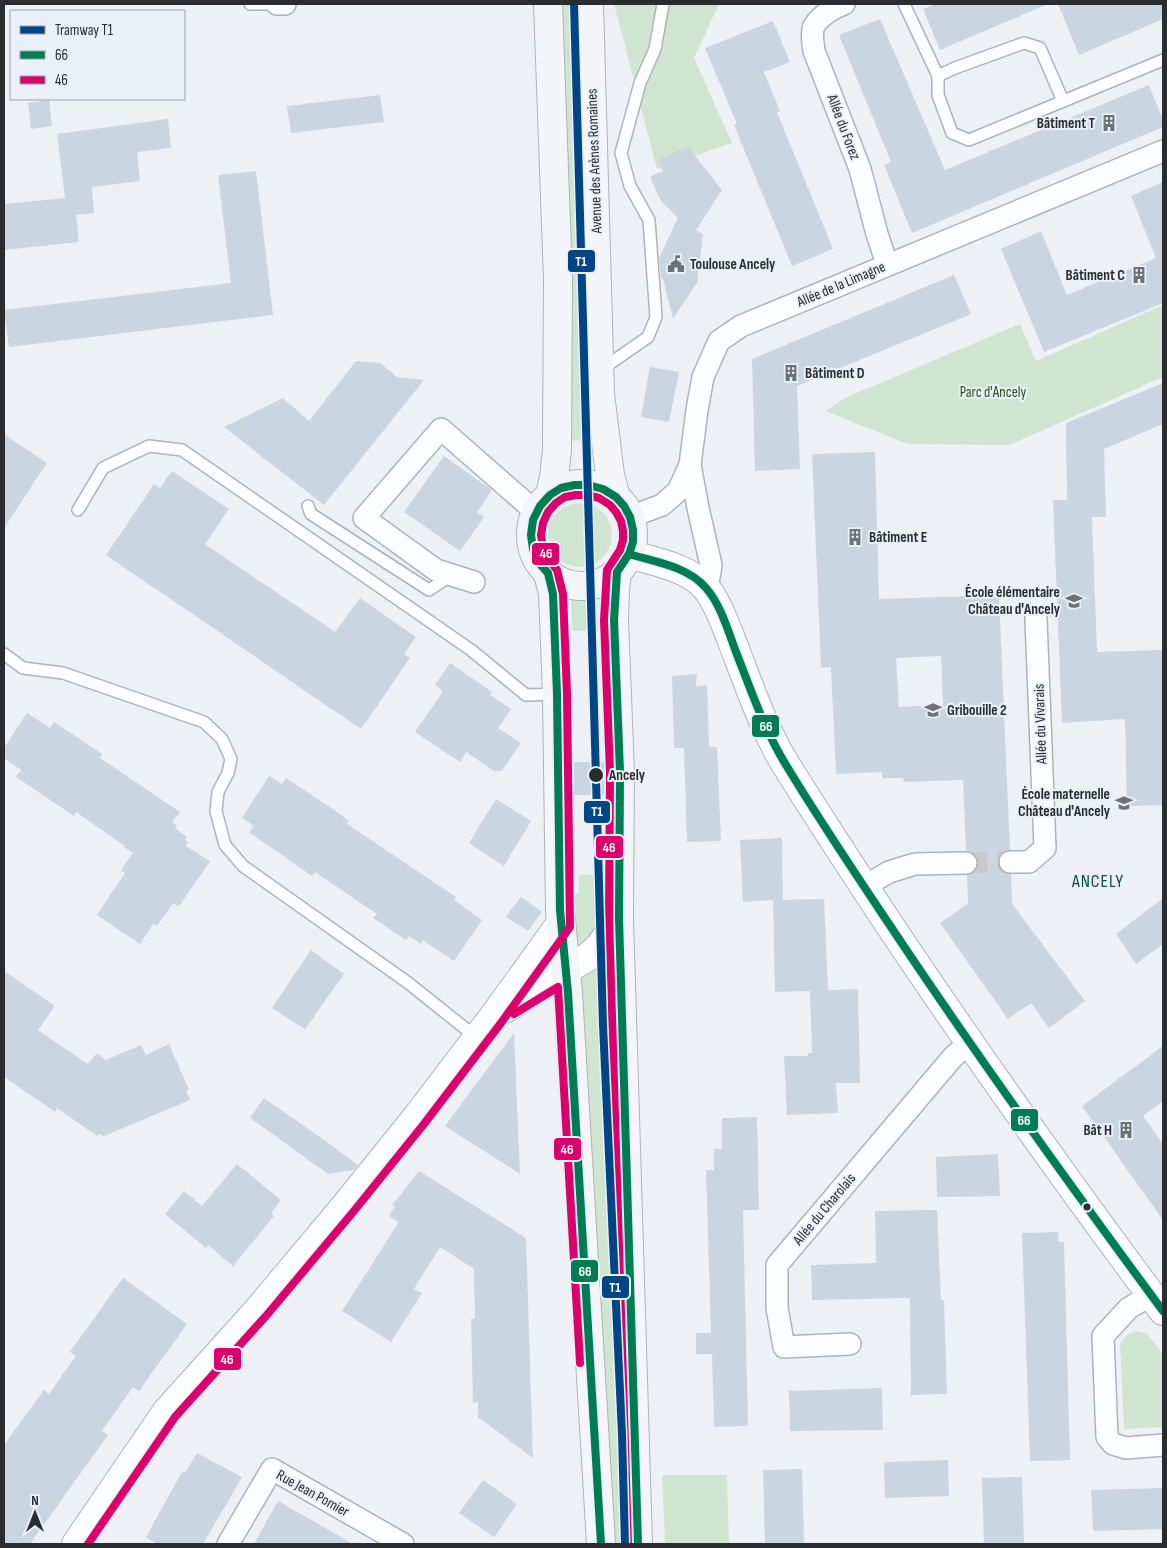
<svg xmlns="http://www.w3.org/2000/svg" width="1167" height="1548" font-family="'Sofia Sans Condensed',sans-serif">
<style>
.green{fill:#d0e5cf}
.building{fill:#cad5e2;fill-rule:evenodd}
.lines{fill:none;stroke-linecap:round;stroke-linejoin:round}
.minor-tunnel{stroke:#c6cace;stroke-width:21;stroke-dasharray:21 11;stroke-linecap:butt}
.service-casing{stroke:#afb2b6;stroke-width:14}
.minor-casing{stroke:#afb2b6;stroke-width:24}
.tertiary-casing{stroke:#afb2b6;stroke-width:30}
.secondary-casing{stroke:#afb2b6;stroke-width:30}
.service{stroke:#fcfdfe;stroke-width:11}
.minor{stroke:#fcfdfe;stroke-width:21}
.tertiary{stroke:#fcfdfe;stroke-width:28}
.secondary{stroke:#f4f5f9;stroke-width:28}
.bus-1-casing{stroke:#e9f0fa;stroke-width:11}
.bus-2-casing{stroke:#e9f0fa;stroke-width:11}
.bus-1{stroke:#007c52;stroke-width:8}
.bus-2{stroke:#dc006b;stroke-width:8}
.tram-1-casing{stroke:#e9f0fa;stroke-width:11}
.tram-1{stroke:#004687;stroke-width:8}
.stop-dot{fill:#2a2c30;stroke:#e9f0fa;stroke-width:2}
.labels{text-anchor:middle;stroke-width:4;stroke-linejoin:round;paint-order:stroke}
.poi-label{font-size:15px;font-weight:bold;fill:#2a2c30;stroke:#e9f0fa;text-anchor:end}
.street-label{font-size:15px;fill:#2a2c30;stroke:#e9f0fa}
.park-label{font-size:15px;fill:#255217;stroke:#e9f0fa}
.stop-label{font-size:15px;font-weight:bold;fill:#2a2c30;stroke:#e9f0fa;text-anchor:start}
.quarter-label{font-size:18px;letter-spacing:1px;fill:#094f34;stroke:#e9f0fa}
.line-badge{stroke:#e9f0fa;stroke-width:2}
.badge-label{font-size:14px;text-anchor:middle;font-weight:bold;fill:#fff}
</style>
<rect width="100%" height="100%" fill="#edf1f6"/>
<!-- green -->
<g class="green">
<polygon points="555,4 580,4 592,440 567,441"/>
<polygon points="614,4 719,4 694,58 732,143 657,169"/>
<polygon points="1163,305 1163,377 1009,445 908,444 825,411 845,398 1020,324 1036,361"/>
<circle cx="580" cy="535" r="32"/>
<polygon points="597,595 598,631 572,631 571,596 581,597"/>
<polygon points="604,874 605,917 597,931 578,952 568,894 579,893 579,875"/>
<polygon points="608,954 632,1544 607,1544 576,980"/>
<polygon points="1135,1331 1147,1333 1163,1355 1163,1427 1124,1429 1120,1344 1127,1335"/>
<polygon points="662,1475 727,1475 729,1544 665,1544"/>
</g>
<!-- building -->
<g class="building">
<polygon points="935,4 1048,4 940,50 923,9"/>
<polygon points="1058,4 1163,4 1163,19 1079,55"/>
<polygon points="880,19 945,170 1149,85 1163,120 1163,127 912,233 884,165 891,162 839,35"/>
<polygon points="773,21 790,62 764,72 780,111 777,112 833,249 792,266 734,125 737,124 705,48"/>
<polygon points="380,95 384,122 291,133 287,106"/>
<polygon points="49,100 52,126 31,129 28,103"/>
<polygon points="168,119 171,148 137,152 140,181 92,187 94,213 76,215 79,242 4,250 4,204 65,198 57,134"/>
<polygon points="688,147 722,190 696,230 703,234 697,283 673,319 663,279 661,278 659,258 678,218 661,201 650,177 663,171 658,160"/>
<polygon points="256,171 273,315 9,347 4,310 231,283 218,175"/>
<polygon points="1163,182 1163,303 1044,352 1001,249 1041,231 1067,295 1156,258 1131,196"/>
<polygon points="954,275 971,314 797,386 800,469 755,471 752,359"/>
<polygon points="356,361 380,363 397,377 424,380 324,505 224,427 283,398 309,421"/>
<polygon points="650,367 679,372 669,422 641,417"/>
<polygon points="1163,383 1163,424 1104,449 1106,517 1092,517 1097,652 1163,650 1163,805 1127,806 1125,719 1062,723 1053,500 1067,500 1066,423"/>
<polygon points="4,434 47,463 4,528"/>
<path d="M875,452L879,599L999,595L1010,850L1004,851L999,855L998,862L999,868L1003,873L1011,874L1012,904L1085,1001L1049,1028L1031,1003L1008,1019L940,923L967,904L968,905L967,875L973,873L977,869L978,863L976,856L972,852L966,850L963,780L904,782L903,778H882V772L836,774L831,667L821,668L812,454ZM941,656L943,705L899,707L896,658Z"/>
<polygon points="444,456 492,490 477,512 484,517 460,551 404,512"/>
<polygon points="172,471 229,509 205,544 335,632 360,598 416,637 404,654 410,658 361,729 106,555 154,484 160,488"/>
<polygon points="450,663 492,692 490,695 511,709 498,728 521,743 502,771 494,771 466,752 460,762 415,732 443,691 435,685"/>
<polygon points="697,674 696,686 707,685 709,747 717,747 721,841 687,842 684,748 674,748 672,676"/>
<polygon points="27,713 50,728 54,722 102,754 100,758 180,812 172,822 177,826 175,828 187,837 185,840 188,842 186,846 210,861 179,906 173,903 157,926 153,924 140,944 97,915 125,873 121,871 133,853 124,847 125,846 76,812 74,816 16,777 21,770 4,758 4,748"/>
<rect x="574" y="762" width="30" height="33"/>
<polygon points="269,776 282,784 286,778 337,812 349,821 347,824 456,897 454,900 482,920 454,961 423,940 421,944 409,936 406,940 373,918 377,914 315,872 312,876 249,832 254,826 242,818"/>
<polygon points="496,799 531,821 504,866 469,843"/>
<polygon points="782,838 783,900 824,899 828,990 858,989 860,1083 836,1083 838,1113 787,1115 784,1056 808,1056 808,1053 812,1053 810,991 775,992 773,900 743,902 740,840"/>
<polygon points="521,897 542,912 528,931 506,917"/>
<polygon points="1163,898 1163,944 1136,964 1116,934"/>
<polygon points="311,950 344,974 305,1029 272,1008"/>
<polygon points="4,971 55,1006 38,1030 88,1064 97,1053 106,1060 141,1045 146,1055 169,1044 189,1090 186,1091 190,1100 102,1137 101,1134 97,1136 57,1108 55,1112 4,1077"/>
<polygon points="514,1033 520,1174 445,1126"/>
<polygon points="1163,1046 1163,1101 1143,1116 1163,1144 1163,1220 1082,1106"/>
<polygon points="264,1098 331,1145 358,1165 354,1170 328,1174 250,1118"/>
<polygon points="757,1117 759,1210 743,1210 748,1426 714,1427 712,1354 696,1354 696,1333 711,1333 706,1170 714,1170 714,1149 722,1149 722,1118"/>
<polygon points="998,1154 1000,1196 937,1197 936,1157"/>
<polygon points="237,1164 281,1200 271,1213 274,1216 233,1266 208,1245 206,1248 165,1214 184,1191 202,1206"/>
<polygon points="419,1171 526,1238 533,1458 478,1417 478,1402 473,1403 471,1319 475,1319 474,1269 440,1247 414,1289 422,1293 391,1342 342,1311 399,1222 389,1216 395,1206 392,1205"/>
<polygon points="937,1210 941,1300 944,1300 947,1394 911,1395 910,1298 812,1300 811,1265 876,1263 875,1211"/>
<polygon points="1058,1232 1059,1242 1064,1242 1070,1460 1030,1461 1022,1233"/>
<polygon points="123,1278 187,1324 139,1391 133,1387 102,1431 108,1435 30,1544 4,1544 4,1445 44,1390 49,1394 76,1356 70,1352"/>
<polygon points="882,1388 883,1430 790,1431 789,1391"/>
<polygon points="197,1453 242,1477 203,1544 157,1544 146,1537 182,1472 185,1473"/>
<polygon points="948,1460 949,1496 885,1498 884,1462"/>
<polygon points="802,1469 804,1544 765,1544 763,1470"/>
<polygon points="1022,1477 1024,1544 984,1544 982,1478"/>
<polygon points="483,1480 517,1504 494,1537 459,1513"/>
<polygon points="1163,1488 1163,1529 1093,1531 1091,1490"/>
<polygon points="278,1501 313,1521 353,1544 254,1544"/>
</g>
<g class="lines">
<!-- minor-tunnel -->
<polyline class="minor-tunnel" points="966,863 1010,862"/>
<!-- service casing -->
<g class="service-casing">
<g id="service">
<polyline points="250,4 277,4"/>
<polyline points="904,4 938,76 938,95 952,133 969,140 1163,60"/>
<polyline points="938,76 955,68 1024,43 1040,48 1063,101"/>
<polyline points="602,369 648,337 656,317 649,220 630,186 621,153 640,83 655,49 663,4"/>
<polyline points="308,506 311,514 429,590 453,574"/>
<polyline points="78,510 103,468 149,446 182,450 471,650 526,695 557,694"/>
<polyline points="4,654 23,668 63,673 204,722 222,739 231,759 228,773 218,792 216,811 225,845 243,866 407,982 476,1037"/>
</g>
</g>
<!-- minor casing -->
<g class="minor-casing">
<g id="minor">
<polyline points="277,4 285,4"/>
<path d="M844,4C833,8 820,16 814,26C811,33 813,43 814,51L860,169L877,234L887,264"/>
<polyline points="690,465 698,508 711,565 707,589"/>
<polyline points="630,517 662,505 678,491 690,465 697,410 703,377 719,341 741,326 1163,151"/>
<polyline points="474,582 436,570 364,518 441,429 537,513"/>
<polyline points="1010,862 1029,862 1045,848 1036,619"/>
<polyline points="865,886 889,872 915,864 966,863"/>
<polyline points="1151,1295 1129,1308 1103,1336 1107,1437 1113,1444 1126,1448 1163,1445"/>
<polyline points="850,1344 784,1347 777,1308 777,1265 953,1057 969,1043"/>
<polyline points="228,1544 272,1469 403,1544"/>
</g>
</g>
<!-- tertiary casing -->
<g class="tertiary-casing">
<g id="tertiary">
<path d="M629,554C655,562 688,567 706,588C717,601 727,628 733,644C749,685 763,728 786,765C904,953 1031,1134 1163,1311"/>
<polyline points="507,1008 567,969 588,957 600,946 619,918"/>
<polyline points="76,1544 167,1411 258,1310 346,1205 416,1118 493,1017 561,923"/>
</g>
</g>
<!-- secondary casing -->
<g class="secondary-casing">
<g id="secondary">
<polyline points="548,4 558,279 557,450 554,477 550,495"/>
<polyline points="589,4 600,394 610,475 616,497"/>
<circle cx="582" cy="535" r="51"/>
<polyline points="617,572 615,590 614,620 620,772 619,918 638,1544"/>
<polyline points="548,573 553,594 557,694 560,910 568,993 601,1544"/>
</g>
</g>
<!-- service -->
<use href="#service" class="service"/>
<!-- minor -->
<use href="#minor" class="minor"/>
<!-- tertiary -->
<use href="#tertiary" class="tertiary"/>
<!-- secondary -->
<use href="#secondary" class="secondary"/>
<!-- bus-1 casing -->
<g class="bus-1-casing">
<g id="bus-1">
<path d="M629,554C655,562 687,566 706,588C721,605 728,631 736,652C751,690 764,729 786,765C821,823 859,879 897,936C982,1063 1072,1188 1163,1311"/>
<polyline points="601,1544 568,993 560,910 557,694 553,594 548,573 538,562 533,549 531,535 533,520 540,506 550,495 561,488 575,485 588,485 603,489 616,497 624,506 630,517 633,530 633,542 629,554 617,572 614,620 620,772 619,918 638,1544"/>
</g>
</g>
<!-- bus-2 casing -->
<g class="bus-2-casing">
<g id="bus-2">
<polyline points="514,1014 558,987 580,1363"/>
<polyline points="88,1544 175,1417 266,1316 354,1211 424,1124 501,1023 570,927 567,694 563,594 557,570 547,557 543,546 541,535 543,523 548,512 556,503 565,497 576,495 587,495 599,498 610,505 616,512 621,521 623,531 623,540 620,550 607,570 604,620 610,772 609,918 628,1544"/>
</g>
</g>
<!-- bus-1 -->
<use href="#bus-1" class="bus-1"/>
<!-- bus-2 -->
<use href="#bus-2" class="bus-2"/>
<!-- tram-1 casing -->
<g class="tram-1-casing">
<polyline id="tram-1" points="574,4 603,1025 622,1434 625,1544"/>
</g>
<!-- tram-1 -->
<use href="#tram-1" class="tram-1"/>
</g>
<!-- icons -->
<defs>
<g id="building-bare" transform="scale(1.35)"><path d="M-4-6H4V6H1V3H-1V6H-4ZM-2.5-4.3h1.7v1.8h-1.7ZM.8-4.3h1.7v1.8H.8ZM-2.5-1h1.7V.8h-1.7ZM.8-1h1.7V.8H.8Z" fill="#6e7175" stroke="#e9f0fa" stroke-width="2.5" paint-order="stroke"/></g>
<g id="civic-bare" transform="scale(1.35)"><path d="M-.6-6.5H3V-4.5H.6V-3L4-1V1h2V6H-6V1h2V-1L-.6-3ZM-1.2 2.5V6h2.4V2.5Z" fill="#6e7175" stroke="#e9f0fa" stroke-width="2.5" paint-order="stroke"/></g>
<g id="school-bare" transform="scale(1.35)"><path d="M0-5L7-2L0 1L-7-2ZM-4 1L0 2.5L4 1V4Q0 6-4 4Z" fill="#6e7175" stroke="#e9f0fa" stroke-width="2.5" paint-order="stroke"/></g>
</defs>
<g fill-rule="evenodd">
<use href="#building-bare" x="1109" y="123"/>
<use href="#civic-bare" x="676" y="264"/>
<use href="#building-bare" x="1139" y="275"/>
<use href="#building-bare" x="791" y="373"/>
<use href="#building-bare" x="855" y="537"/>
<use href="#school-bare" x="1074" y="601"/>
<use href="#school-bare" x="933" y="710"/>
<use href="#school-bare" x="1124" y="803"/>
<use href="#building-bare" x="1126" y="1130"/>
</g>
<!-- markers -->
<g class="stop-dot">
<circle cx="596" cy="775" r="8"/>
<circle cx="1087" cy="1207" r="4.5"/>
</g>
<g class="labels">
<!-- poi labels -->
<g class="poi-label">
<text x="1095" y="128">Bâtiment T</text>
<text x="690" y="269" text-anchor="start">Toulouse Ancely</text>
<text x="1125" y="280">Bâtiment C</text>
<text x="805" y="378" text-anchor="start">Bâtiment D</text>
<text x="869" y="542" text-anchor="start">Bâtiment E</text>
<text x="1060" y="597">École élémentaire<tspan x="1060" dy="17">Château d'Ancely</tspan></text>
<text x="947" y="715" text-anchor="start">Gribouille 2</text>
<text x="1110" y="799">École maternelle<tspan x="1110" dy="17">Château d'Ancely</tspan></text>
<text x="1112" y="1135">Bât H</text>
</g>
<!-- street labels -->
<g class="street-label">
<text transform="translate(844 127) rotate(69)" y="5">Allée du Forez</text>
<text transform="translate(594 161) rotate(-92)" y="5">Avenue des Arènes Romaines</text>
<text transform="translate(841 284) rotate(-23)" y="5">Allée de la Limagne</text>
<text transform="translate(1040 724) rotate(-92)" y="5">Allée du Vivarais</text>
<text transform="translate(824 1209) rotate(-50)" y="5">Allée du Charolais</text>
<text transform="translate(313 1493) rotate(29)" y="5">Rue Jean Pomier</text>
</g>
<!-- park labels -->
<g class="park-label">
<text x="993" y="397">Parc d'Ancely</text>
</g>
<!-- stop labels -->
<g class="stop-label">
<text x="609" y="780">Ancely</text>
</g>
<!-- quarter labels -->
<g class="quarter-label">
<text x="1098" y="887">ANCELY</text>
</g>
</g>
<g class="line-badge">
<rect x="567" y="249" width="29" height="24" rx="5" fill="#004687"/>
<rect x="531" y="542" width="29" height="24" rx="5" fill="#dc006b"/>
<rect x="751" y="714" width="29" height="24" rx="5" fill="#007c52"/>
<rect x="583" y="800" width="28" height="24" rx="5" fill="#004687"/>
<rect x="595" y="835" width="29" height="24" rx="5" fill="#dc006b"/>
<rect x="1010" y="1108" width="29" height="24" rx="5" fill="#007c52"/>
<rect x="553" y="1137" width="29" height="24" rx="5" fill="#dc006b"/>
<rect x="570" y="1259" width="29" height="24" rx="5" fill="#007c52"/>
<rect x="601" y="1275" width="29" height="24" rx="5" fill="#004687"/>
<rect x="213" y="1347" width="29" height="24" rx="5" fill="#dc006b"/>
</g>
<g class="badge-label">
<text x="581" y="266">T1</text>
<text x="546" y="558">46</text>
<text x="766" y="731">66</text>
<text x="597" y="816">T1</text>
<text x="609" y="852">46</text>
<text x="1024" y="1125">66</text>
<text x="567" y="1154">46</text>
<text x="585" y="1276">66</text>
<text x="615" y="1292">T1</text>
<text x="227" y="1364">46</text>
</g>
<!-- border -->
<rect width="1167" height="1548" fill="none" stroke="#2a2c30" stroke-width="10"/>
<!-- legend -->
<rect x="10" y="10" width="175" height="90" fill="#e9f0fa" stroke="#9da2a9"/>
<rect x="20" y="26" width="25" height="8" fill="#004687" stroke="#9da2a9"/>
<text x="55" y="35" font-size="15" fill="#2a2c30">Tramway T1</text>
<rect x="20" y="51" width="25" height="8" fill="#007c52" stroke="#9da2a9"/>
<text x="55" y="60" font-size="15" fill="#2a2c30">66</text>
<rect x="20" y="76" width="25" height="8" fill="#dc006b" stroke="#9da2a9"/>
<text x="55" y="85" font-size="15" fill="#2a2c30">46</text>
<!-- north arrow -->
<g transform="translate(35 1513)" stroke="#e9f0fa" stroke-width="4" paint-order="stroke">
<path d="M0-4L9 19L0 12L-9 19Z" fill="#2a2c30"/>
<text y="-8" font-size="14" font-weight="bold" text-anchor="middle" fill="#2a2c30">N</text>
</g>
</svg>
